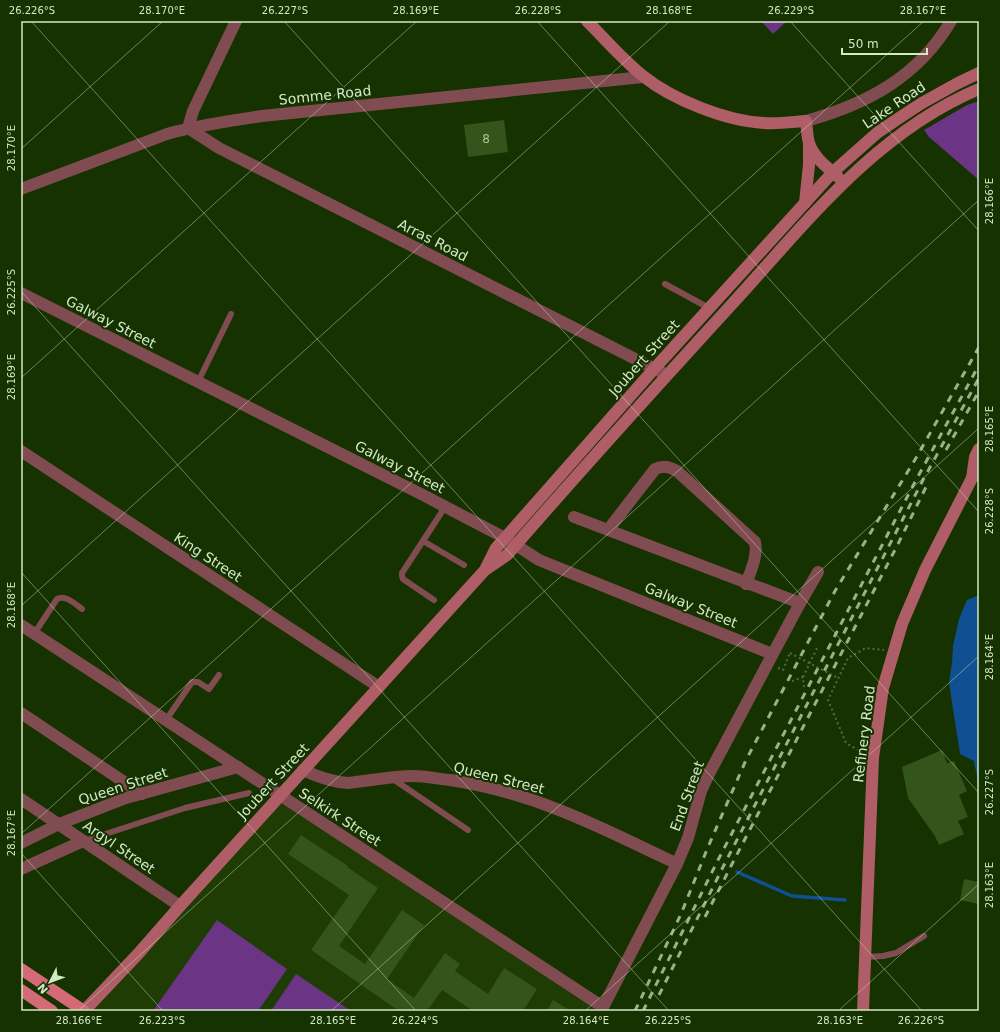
<svg xmlns="http://www.w3.org/2000/svg" width="1000" height="1032" font-family="'DejaVu Sans',sans-serif">
<style>
.built{fill:#1e3c04}
.green{fill:#6c3485}
.water{fill:#104f91}
.lines{fill:none;stroke-linecap:round;stroke-linejoin:round}
.stream{stroke:#104f91;stroke-width:3.5}
.building{fill:#33541a}
.path{stroke:#526d40;stroke-width:2;stroke-dasharray:2 3;stroke-linecap:butt}
.lane{stroke:#804c51;stroke-width:6}
.street{stroke:#804c51;stroke-width:12}
.secondary{stroke:#af5d66;stroke-width:12}
.primary{stroke:#d36a76;stroke-width:12}
.rail{stroke:#99b18a;stroke-width:3;stroke-dasharray:7 7;stroke-linecap:butt}
.path-bridge{stroke:#526d40;stroke-width:2;stroke-dasharray:2 3;stroke-linecap:butt}
.ticks{fill:none;stroke:#d2e9c6;stroke-width:1;stroke-opacity:0.45}
.labels{text-anchor:middle;stroke-width:4;stroke-linejoin:round;paint-order:stroke}
.number-label{font-size:12px;fill:#aac49b}
.street-label{font-size:14px;fill:#d2e9c6;stroke:#163200}
.neatline{fill:none;stroke:#d2e9c6;stroke-width:1.5}
.ticks-label{font-size:10px;text-anchor:middle;fill:#d2e9c6}
</style>
<rect width="100%" height="100%" fill="#163200"/>
<!-- built -->
<polygon class="built" points="284,793 600,1011 87,1011"/>
<!-- green -->
<g class="green">
<polygon points="761,21 787,21 773,34"/>
<polygon points="979,101 979,180 929,137 924,130 967,105"/>
<polygon points="217,920 287,969 258,1011 153,1011"/>
<polygon points="296,974 351,1011 271,1011"/>
</g>
<!-- water -->
<polygon class="water" points="979,595 979,786 974,761 960,754 949,683 952,663 953,646 959,619 967,600"/>
<g class="lines">
<!-- stream -->
<polyline class="stream" points="737,872 792,896 845,900"/>
</g>
<!-- building -->
<g class="building">
<polygon points="504,120 508,152 468,157 464,125"/>
<polygon points="942,750 947,763 954,761 967,791 959,795 968,817 958,821 964,834 939,845 935,836 908,798 902,767"/>
<polygon points="301,835 348,866 347,867 378,888 339,946 365,964 402,910 424,925 387,979 414,998 445,953 460,964 455,971 488,994 504,968 537,989 523,1011 473,1011 442,990 427,1011 399,1011 311,950 349,895 288,854"/>
<polygon points="964,879 979,882 979,904 960,900"/>
<polygon points="553,1000 571,1011 547,1011"/>
</g>
<g class="lines">
<!-- path -->
<g class="path">
<polyline points="778,668 783,670 790,653"/>
<polyline points="803,677 818,646"/>
<polyline points="792,681 803,677 804,687"/>
<polyline points="863,753 846,743 828,700 848,658 866,648 884,650"/>
</g>
<!-- lane -->
<g class="lane">
<polyline points="665,284 709,308"/>
<polyline points="198,382 231,314"/>
<polyline points="423,541 464,565"/>
<polyline points="434,600 403,579 402,576 402,573 445,507"/>
<path d="M34,634L57,599C65,594 75,604 82,609"/>
<polyline points="166,720 192,682 198,682 209,689 219,675"/>
<polyline points="393,779 468,830"/>
<polyline points="84,841 185,808 249,793"/>
<polyline points="866,957 883,956 896,953 924,936"/>
</g>
<!-- street -->
<g class="street">
<polyline points="236,21 193,111 188,128 219,148 667,375"/>
<path d="M806,121C867,104 918,77 951,21"/>
<path d="M21,189L167,134C198,125 230,121 262,116L643,77"/>
<polyline points="21,293 423,495 505,538 539,560 772,654"/>
<polyline points="21,451 379,687"/>
<polyline points="574,517 800,603"/>
<path d="M608,530L655,469C664,465 669,467 677,471L755,542C758,556 751,570 746,584"/>
<polyline points="21,625 603,1007"/>
<polyline points="21,713 142,794"/>
<path d="M303,770C318,777 331,782 348,783C369,781 392,776 414,776C426,776 438,779 450,780C533,792 603,828 677,864"/>
<polyline points="21,799 180,906"/>
<polyline points="21,843 59,824 126,798 238,767"/>
<polyline points="21,869 83,841"/>
<polyline points="601,1011 677,864 688,838 701,791 710,772 800,603 818,572"/>
</g>
<!-- secondary -->
<g class="secondary">
<path d="M587,21C605,39 623,60 643,76C673,100 726,121 764,123C778,124 792,122 806,121C807,128 807,136 809,143C814,158 827,167 838,177"/>
<polyline points="805,203 809,165 809,145"/>
<polyline points="972,478 975,457 979,449"/>
<polyline points="486,568 496,548 505,538 654,369 833,172 877,133 899,118 922,103 958,83 979,73"/>
<path d="M84,1011L138,954L180,906L485,570L507,555C581,470 657,386 733,303C806,223 876,132 979,89"/>
<polyline points="863,1011 873,758 883,688 902,624 925,570 972,478 979,471"/>
</g>
<!-- primary -->
<g class="primary">
<polyline points="21,969 84,1011"/>
<polyline points="21,990 52,1011"/>
</g>
<!-- rail -->
<g class="rail">
<polyline points="946,450 979,391"/>
<polyline points="705,917 731,866 897,546 928,483"/>
<polyline points="659,995 725,863 923,480 979,378"/>
<polyline points="635,1011 681,914 708,847 746,760 835,591 916,458 979,347"/>
<polyline points="643,1011 718,860 916,480 979,365"/>
</g>
<!-- path-bridge -->
<polyline class="path-bridge" points="790,653 838,678"/>
</g>
<!-- ticks -->
<path class="ticks" d="M31,21L922,1011M284,21L979,793M537,21L979,512M790,21L979,231M21,149L163,21M21,291L669,1011M21,378L417,21M21,572L416,1011M21,606L670,21M21,834L924,21M21,853L163,1011M78,1011L979,200M331,1011L979,428M585,1011L979,656M838,1011L979,884"/>
<g class="labels">
<!-- number labels -->
<g class="number-label">
<text x="486" y="143">8</text>
</g>
<!-- street labels -->
<g class="street-label">
<text transform="translate(325 95) rotate(-6)" y="5">Somme Road</text>
<text transform="translate(894 105) rotate(-34)" y="5">Lake Road</text>
<text transform="translate(433 240) rotate(27)" y="5">Arras Road</text>
<text transform="translate(111 322) rotate(27)" y="5">Galway Street</text>
<text transform="translate(644 358) rotate(-48)" y="5">Joubert Street</text>
<text transform="translate(400 467) rotate(27)" y="5">Galway Street</text>
<text transform="translate(208 557) rotate(33)" y="5">King Street</text>
<text transform="translate(691 605) rotate(22)" y="5">Galway Street</text>
<text transform="translate(864 734) rotate(-83)" y="5">Refinery Road</text>
<text transform="translate(499 778) rotate(14)" y="5">Queen Street</text>
<text transform="translate(273 781) rotate(-47)" y="5">Joubert Street</text>
<text transform="translate(123 786) rotate(-18)" y="5">Queen Street</text>
<text transform="translate(687 796) rotate(-70)" y="5">End Street</text>
<text transform="translate(340 817) rotate(33)" y="5">Selkirk Street</text>
<text transform="translate(119 847) rotate(34)" y="5">Argyl Street</text>
</g>
</g>
<!-- border -->
<rect width="1000" height="1032" fill="none" stroke="#163200" stroke-width="44"/>
<!-- north arrow -->
<g transform="translate(50 982) rotate(228)" stroke="#163200" stroke-width="3" paint-order="stroke">
<path d="M0-3L7 15L0 10L-7 15Z" fill="#d2e9c6"/>
<text y="-6" font-size="11" font-weight="bold" text-anchor="middle" fill="#d2e9c6">N</text>
</g>
<!-- scale -->
<path d="M842 48v6h85v-6" fill="none" stroke="#d2e9c6" stroke-width="2"/>
<text x="848" y="48" font-size="12" fill="#d2e9c6" stroke="#163200" stroke-width="3" paint-order="stroke">50 m</text>
<rect x="22" y="22" width="956" height="988" class="neatline"/>
<g class="ticks-label">
<text x="32" y="14">26.226°S</text>
<text x="162" y="14">28.170°E</text>
<text x="285" y="14">26.227°S</text>
<text x="416" y="14">28.169°E</text>
<text x="538" y="14">26.228°S</text>
<text x="669" y="14">28.168°E</text>
<text x="791" y="14">26.229°S</text>
<text x="923" y="14">28.167°E</text>
<text transform="translate(11 148) rotate(-90)" y="4">28.170°E</text>
<text transform="translate(989 201) rotate(-90)" y="4">28.166°E</text>
<text transform="translate(11 292) rotate(-90)" y="4">26.225°S</text>
<text transform="translate(11 377) rotate(-90)" y="4">28.169°E</text>
<text transform="translate(989 429) rotate(-90)" y="4">28.165°E</text>
<text transform="translate(989 511) rotate(-90)" y="4">26.228°S</text>
<text transform="translate(11 605) rotate(-90)" y="4">28.168°E</text>
<text transform="translate(989 657) rotate(-90)" y="4">28.164°E</text>
<text transform="translate(989 792) rotate(-90)" y="4">26.227°S</text>
<text transform="translate(11 833) rotate(-90)" y="4">28.167°E</text>
<text transform="translate(989 885) rotate(-90)" y="4">28.163°E</text>
<text x="79" y="1024">28.166°E</text>
<text x="162" y="1024">26.223°S</text>
<text x="333" y="1024">28.165°E</text>
<text x="415" y="1024">26.224°S</text>
<text x="586" y="1024">28.164°E</text>
<text x="668" y="1024">26.225°S</text>
<text x="840" y="1024">28.163°E</text>
<text x="921" y="1024">26.226°S</text>
</g>
</svg>
